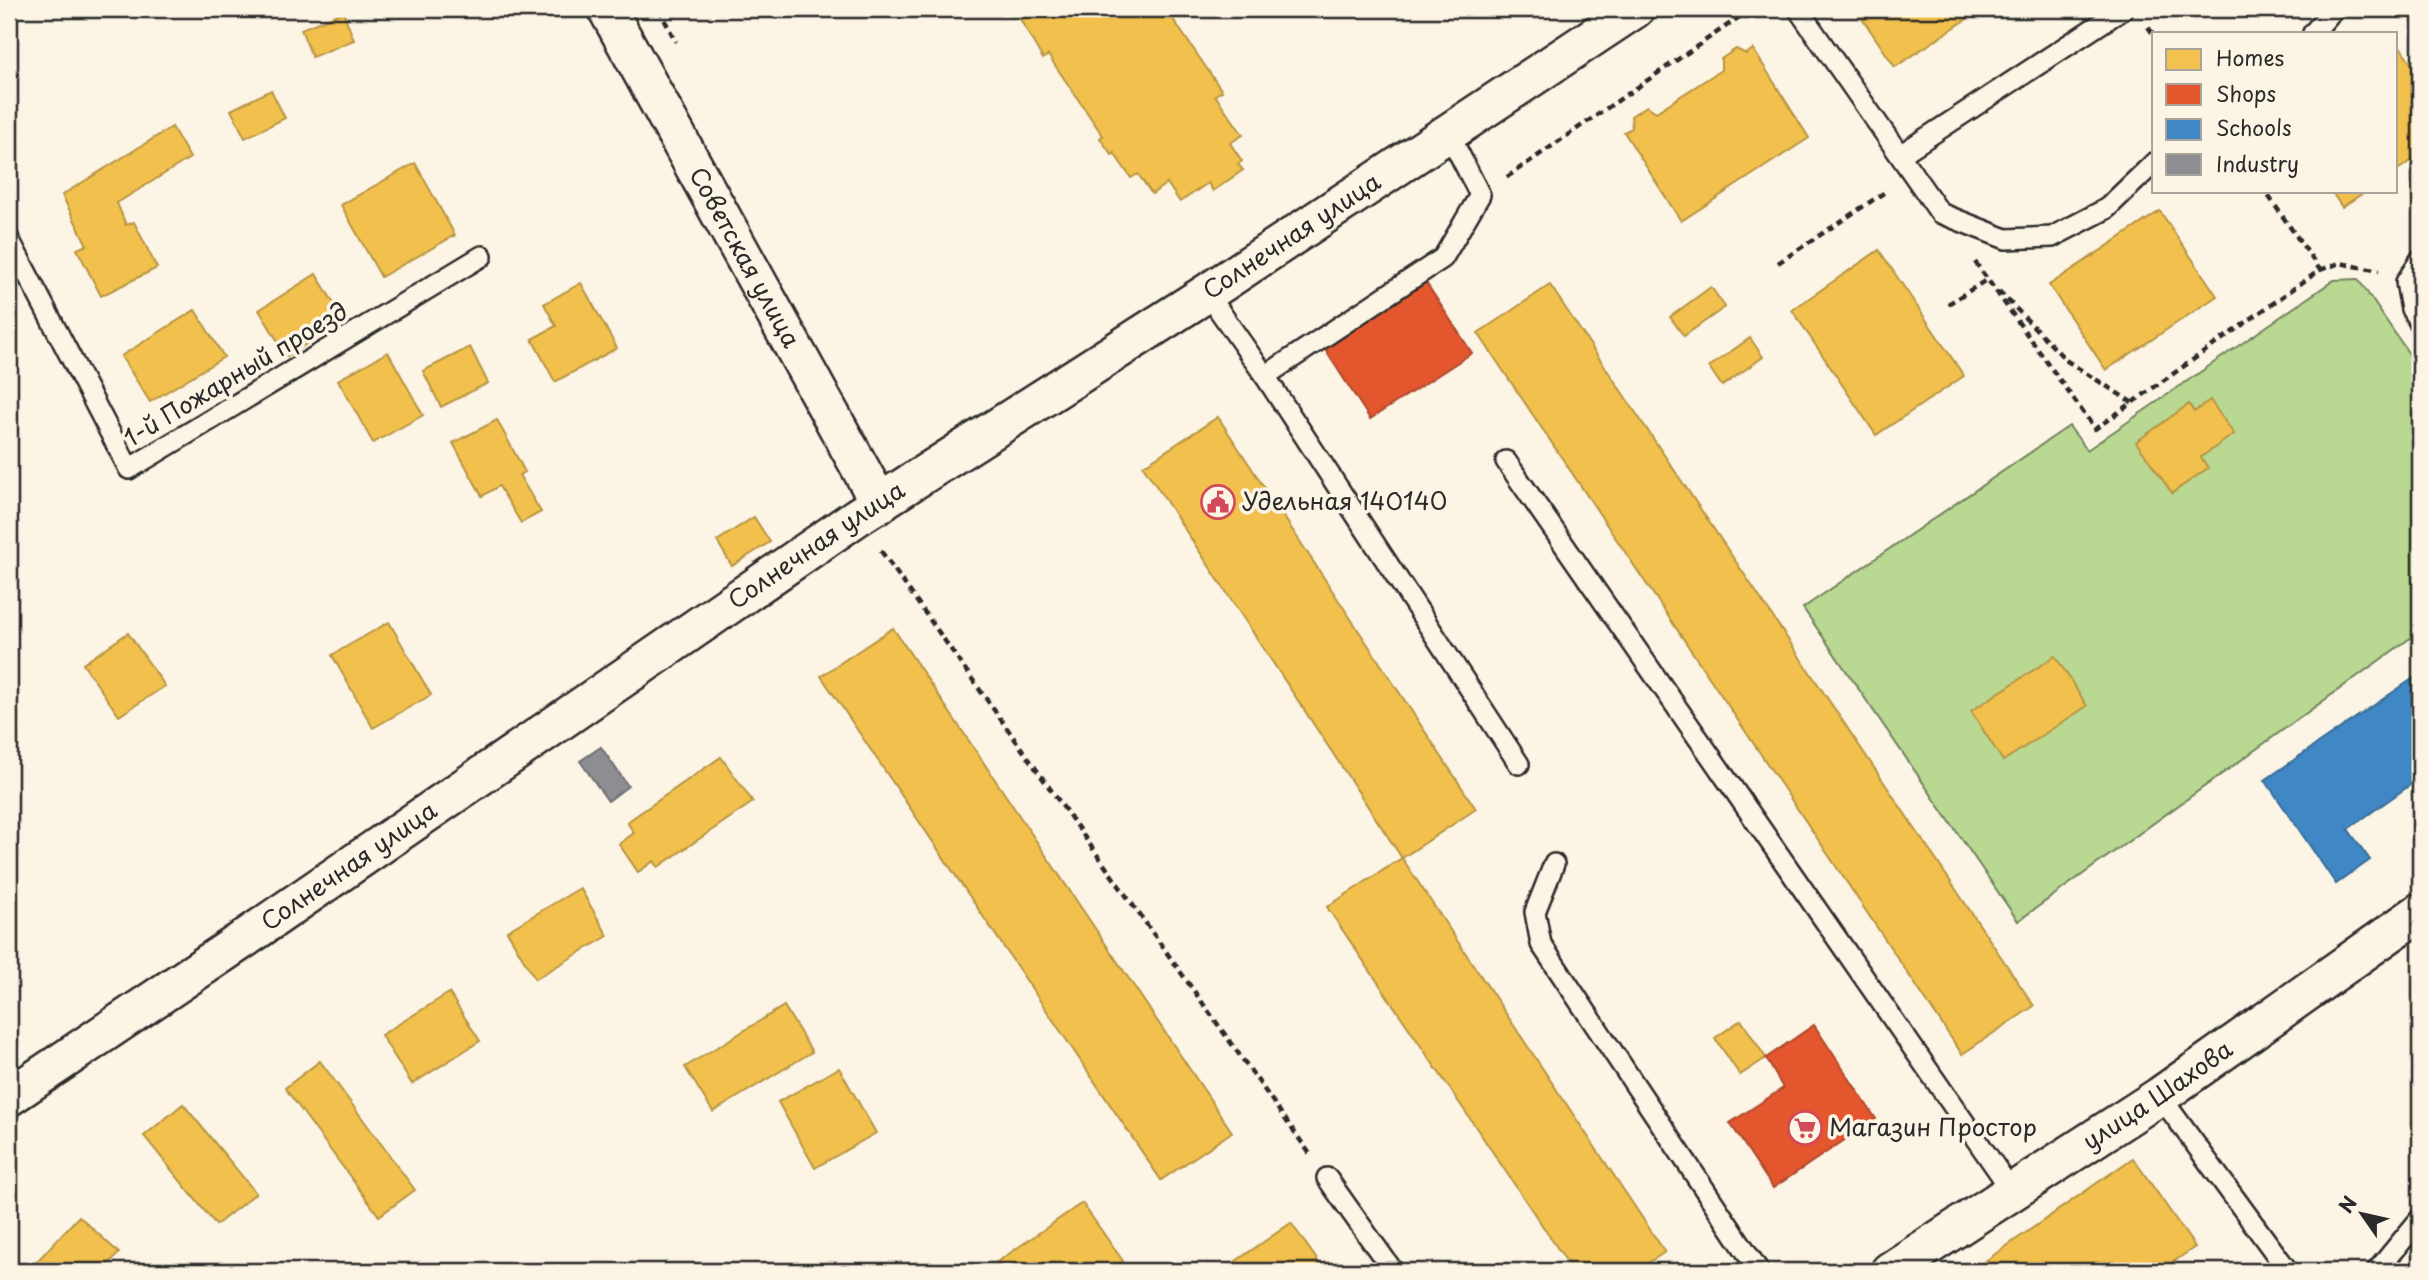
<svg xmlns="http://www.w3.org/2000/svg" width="2429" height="1280" font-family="'Playpen Sans',sans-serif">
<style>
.green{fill:#b9d891;stroke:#72825e;stroke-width:2}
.homes{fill:#f2c14e;stroke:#b69444;stroke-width:2}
.shops{fill:#e4572e;stroke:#ac4a2d;stroke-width:2}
.schools{fill:#3f88c5;stroke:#396c97;stroke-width:2}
.industry{fill:#8d8d92;stroke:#707073;stroke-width:2}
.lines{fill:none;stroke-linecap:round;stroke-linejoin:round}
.service-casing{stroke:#2b2b2b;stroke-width:24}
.minor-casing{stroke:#2b2b2b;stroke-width:42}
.path{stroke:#2b2b2b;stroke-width:4.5;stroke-dasharray:7 5;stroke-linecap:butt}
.service{stroke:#fcf5e5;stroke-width:19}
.minor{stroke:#fcf5e5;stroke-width:37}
.labels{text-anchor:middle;stroke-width:7;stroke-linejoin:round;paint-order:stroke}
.street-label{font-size:24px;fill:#2b2b2b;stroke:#fcf5e5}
.poi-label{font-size:24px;fill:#2b2b2b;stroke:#fcf5e5;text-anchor:start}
</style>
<rect width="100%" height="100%" fill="#fcf5e5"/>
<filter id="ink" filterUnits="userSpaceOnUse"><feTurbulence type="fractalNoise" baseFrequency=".0143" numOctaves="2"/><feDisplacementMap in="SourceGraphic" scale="14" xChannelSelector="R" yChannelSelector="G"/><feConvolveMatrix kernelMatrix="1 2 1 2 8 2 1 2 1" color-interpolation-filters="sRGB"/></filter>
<g filter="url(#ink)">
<!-- green -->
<polygon class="green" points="2358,279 2420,370 2420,631 2018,921 1803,608 2069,426 2087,450 2334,280"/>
<!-- homes -->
<g class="homes">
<polygon points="1021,9 1166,9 1222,91 1215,95 1243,135 1230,143 1242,161 1238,164 1243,170 1213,191 1208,183 1180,202 1167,183 1152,194 1138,174 1131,178 1114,153 1112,155 1100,138 1103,136 1048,55 1043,59 1020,19 1025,16"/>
<polygon points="1856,9 1982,9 1895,67"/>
<polygon points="343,12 354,40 312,57 301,29"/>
<polygon points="2399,45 2420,76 2420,155 2396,171 2396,47"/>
<polygon points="1736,49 1746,54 1753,49 1809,138 1681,221 1624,132 1632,128 1631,116 1647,106 1656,112 1721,70 1721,59"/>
<polygon points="271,90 285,118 245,138 231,110"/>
<polygon points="172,127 190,158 117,203 126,225 134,222 157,268 101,296 77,249 87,245 62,195"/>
<polygon points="415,163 455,235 381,277 341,205"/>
<polygon points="2331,191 2366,191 2342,207"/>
<polygon points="2160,211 2217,296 2106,370 2049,285"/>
<polygon points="1879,250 1964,376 1876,435 1792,310"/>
<polygon points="316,274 344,320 287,356 259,310"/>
<polygon points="581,283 617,348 555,382 532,339 556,326 544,304"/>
<polygon points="1550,285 2034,1006 1962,1054 1478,333"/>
<polygon points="1711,287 1725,307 1684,336 1670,317"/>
<polygon points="195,310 224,357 150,402 121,356"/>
<polygon points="1750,338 1763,357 1722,386 1709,367"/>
<polygon points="470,347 488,383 441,407 423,371"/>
<polygon points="388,352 423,415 373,443 338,380"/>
<polygon points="2210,400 2234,434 2201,457 2208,468 2172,493 2136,442 2189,404 2194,412"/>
<polygon points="1218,417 1476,809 1402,858 1143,466"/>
<polygon points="497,420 525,472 519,475 541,512 521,523 499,486 482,496 453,443"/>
<polygon points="754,517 770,542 732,566 717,541"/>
<polygon points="389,622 431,695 373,728 332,655"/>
<polygon points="893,628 1232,1132 1161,1180 821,676"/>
<polygon points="128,633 165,686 119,716 83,664"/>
<polygon points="2055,656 2087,706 2003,761 1971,711"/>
<polygon points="721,757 753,802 658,867 654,861 638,872 619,844 634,833 627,822"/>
<polygon points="1402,858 1665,1252 1636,1271 1573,1271 1327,907"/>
<polygon points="580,888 608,936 535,979 507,931"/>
<polygon points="449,993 480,1041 412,1084 381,1035"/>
<polygon points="784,1006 812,1052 713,1112 685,1067"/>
<polygon points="1741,1020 1766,1058 1740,1075 1715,1038"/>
<polygon points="320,1061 415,1190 379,1216 285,1088"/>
<polygon points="839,1068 876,1133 815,1168 778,1102"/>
<polygon points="183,1104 256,1193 216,1225 144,1136"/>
<polygon points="2133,1158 2195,1247 2160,1271 1971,1271"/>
<polygon points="1082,1203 1123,1261 1108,1271 984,1271"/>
<polygon points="79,1216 119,1253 102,1271 28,1271"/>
<polygon points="1291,1223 1325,1271 1224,1271 1223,1270"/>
</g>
<!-- shops -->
<g class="shops">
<polygon points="1425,281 1472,353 1370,419 1324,348"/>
<polygon points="1814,1025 1876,1119 1773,1188 1730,1123 1783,1088 1766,1058"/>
</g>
<!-- schools -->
<polygon class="schools" points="2418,675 2420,778 2348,829 2370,860 2336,884 2265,780"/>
<!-- industry -->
<polygon class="industry" points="601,747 628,786 608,801 580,761"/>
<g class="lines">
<!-- service casing -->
<g class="service-casing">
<g id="service">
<polyline points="1798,9 1940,213 2006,239 2052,237 2106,209 2154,163"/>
<polyline points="2313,33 2334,9"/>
<polyline points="1900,155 2123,9"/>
<polyline points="9,239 129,469 482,256"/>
<polyline points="2420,260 2406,282 2411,309 2420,323"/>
<polyline points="1207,293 1265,376 1443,258 1480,195 1448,132"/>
<polyline points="1265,376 1519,764"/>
<polyline points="1506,461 2012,1191"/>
<polyline points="1554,864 1535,912 1541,944 1759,1271"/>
<polyline points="2160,1096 2288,1271"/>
<polyline points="1327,1178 1393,1271"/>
<polyline points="2377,1271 2420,1219"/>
</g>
</g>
<!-- minor casing -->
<g class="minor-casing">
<g id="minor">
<path id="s1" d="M607,9L880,504"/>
<path id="s2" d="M9,1097L241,941L857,517L1207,293L1635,9"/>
<path id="s3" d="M1890,1271L2160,1096L2420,912"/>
</g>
</g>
<!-- path -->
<g class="path">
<polyline points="659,9 676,42"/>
<polyline points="2148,27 2154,35"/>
<polyline points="1507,177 1751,9"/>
<polyline points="1975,262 2095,429 2320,270 2265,191"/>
<polyline points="1778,263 1885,192"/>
<polyline points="2320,270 2340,263 2379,271"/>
<polyline points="1999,291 2067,361 2133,403"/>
<polyline points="1948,304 1988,279"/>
<polyline points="881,551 1310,1154"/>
</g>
<!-- service -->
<use href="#service" class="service"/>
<!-- minor -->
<use href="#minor" class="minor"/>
</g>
</g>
<!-- icons -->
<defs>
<g id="civic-ring" transform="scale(1.75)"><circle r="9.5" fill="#fcf5e5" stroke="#d1495b" stroke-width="1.5"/><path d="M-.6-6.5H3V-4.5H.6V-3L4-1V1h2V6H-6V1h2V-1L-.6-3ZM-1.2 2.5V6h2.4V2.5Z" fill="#d1495b"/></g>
<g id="supermarket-ring" transform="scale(1.75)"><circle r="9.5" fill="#fcf5e5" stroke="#d1495b" stroke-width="1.5"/><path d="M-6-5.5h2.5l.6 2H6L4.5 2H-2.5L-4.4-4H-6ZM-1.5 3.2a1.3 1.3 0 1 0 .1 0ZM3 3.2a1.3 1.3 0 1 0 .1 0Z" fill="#d1495b"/></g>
</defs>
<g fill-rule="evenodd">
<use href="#civic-ring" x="1218" y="502"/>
<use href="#supermarket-ring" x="1805" y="1128"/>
</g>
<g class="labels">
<!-- street labels -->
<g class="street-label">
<text dy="8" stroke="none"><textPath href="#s2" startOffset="1545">Солнечная улица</textPath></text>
<text dy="8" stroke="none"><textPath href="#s1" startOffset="284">Советская улица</textPath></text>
<text transform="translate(236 375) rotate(-31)" y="8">1-й Пожарный проезд</text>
<text dy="8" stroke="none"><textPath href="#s2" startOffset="978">Солнечная улица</textPath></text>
<text dy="8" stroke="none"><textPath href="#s2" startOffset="411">Солнечная улица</textPath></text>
<text dy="8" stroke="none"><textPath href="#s3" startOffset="320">улица Шахова</textPath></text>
</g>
<!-- poi labels -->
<g class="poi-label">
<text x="1242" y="510">Удельная 140140</text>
<text x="1829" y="1136">Магазин Простор</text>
</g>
</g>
<!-- margin -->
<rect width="2429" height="1280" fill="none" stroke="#fcf5e5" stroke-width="35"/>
<rect x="18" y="18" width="2394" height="1245" fill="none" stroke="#2b2b2b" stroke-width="2.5" filter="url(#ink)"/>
<!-- legend -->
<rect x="2152" y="32" width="245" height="161" fill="#fcf5e5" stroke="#a8a49b" stroke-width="2"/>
<rect x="2166" y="49" width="35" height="21" fill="#f2c14e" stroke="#a8a49b" stroke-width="2"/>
<text x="2216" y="66" font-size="21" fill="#2b2b2b">Homes</text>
<rect x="2166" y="84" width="35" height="21" fill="#e4572e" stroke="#a8a49b" stroke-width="2"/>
<text x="2216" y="102" font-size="21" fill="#2b2b2b">Shops</text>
<rect x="2166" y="119" width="35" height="21" fill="#3f88c5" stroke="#a8a49b" stroke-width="2"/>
<text x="2216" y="136" font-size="21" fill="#2b2b2b">Schools</text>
<rect x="2166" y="154" width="35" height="21" fill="#8d8d92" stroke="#a8a49b" stroke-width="2"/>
<text x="2216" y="172" font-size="21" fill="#2b2b2b">Industry</text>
<!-- north arrow -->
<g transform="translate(2362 1214) rotate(304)" stroke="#fcf5e5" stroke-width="5" paint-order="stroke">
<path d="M0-5L12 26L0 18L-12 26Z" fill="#2b2b2b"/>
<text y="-10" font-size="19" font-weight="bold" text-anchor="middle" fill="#2b2b2b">N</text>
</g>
</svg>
